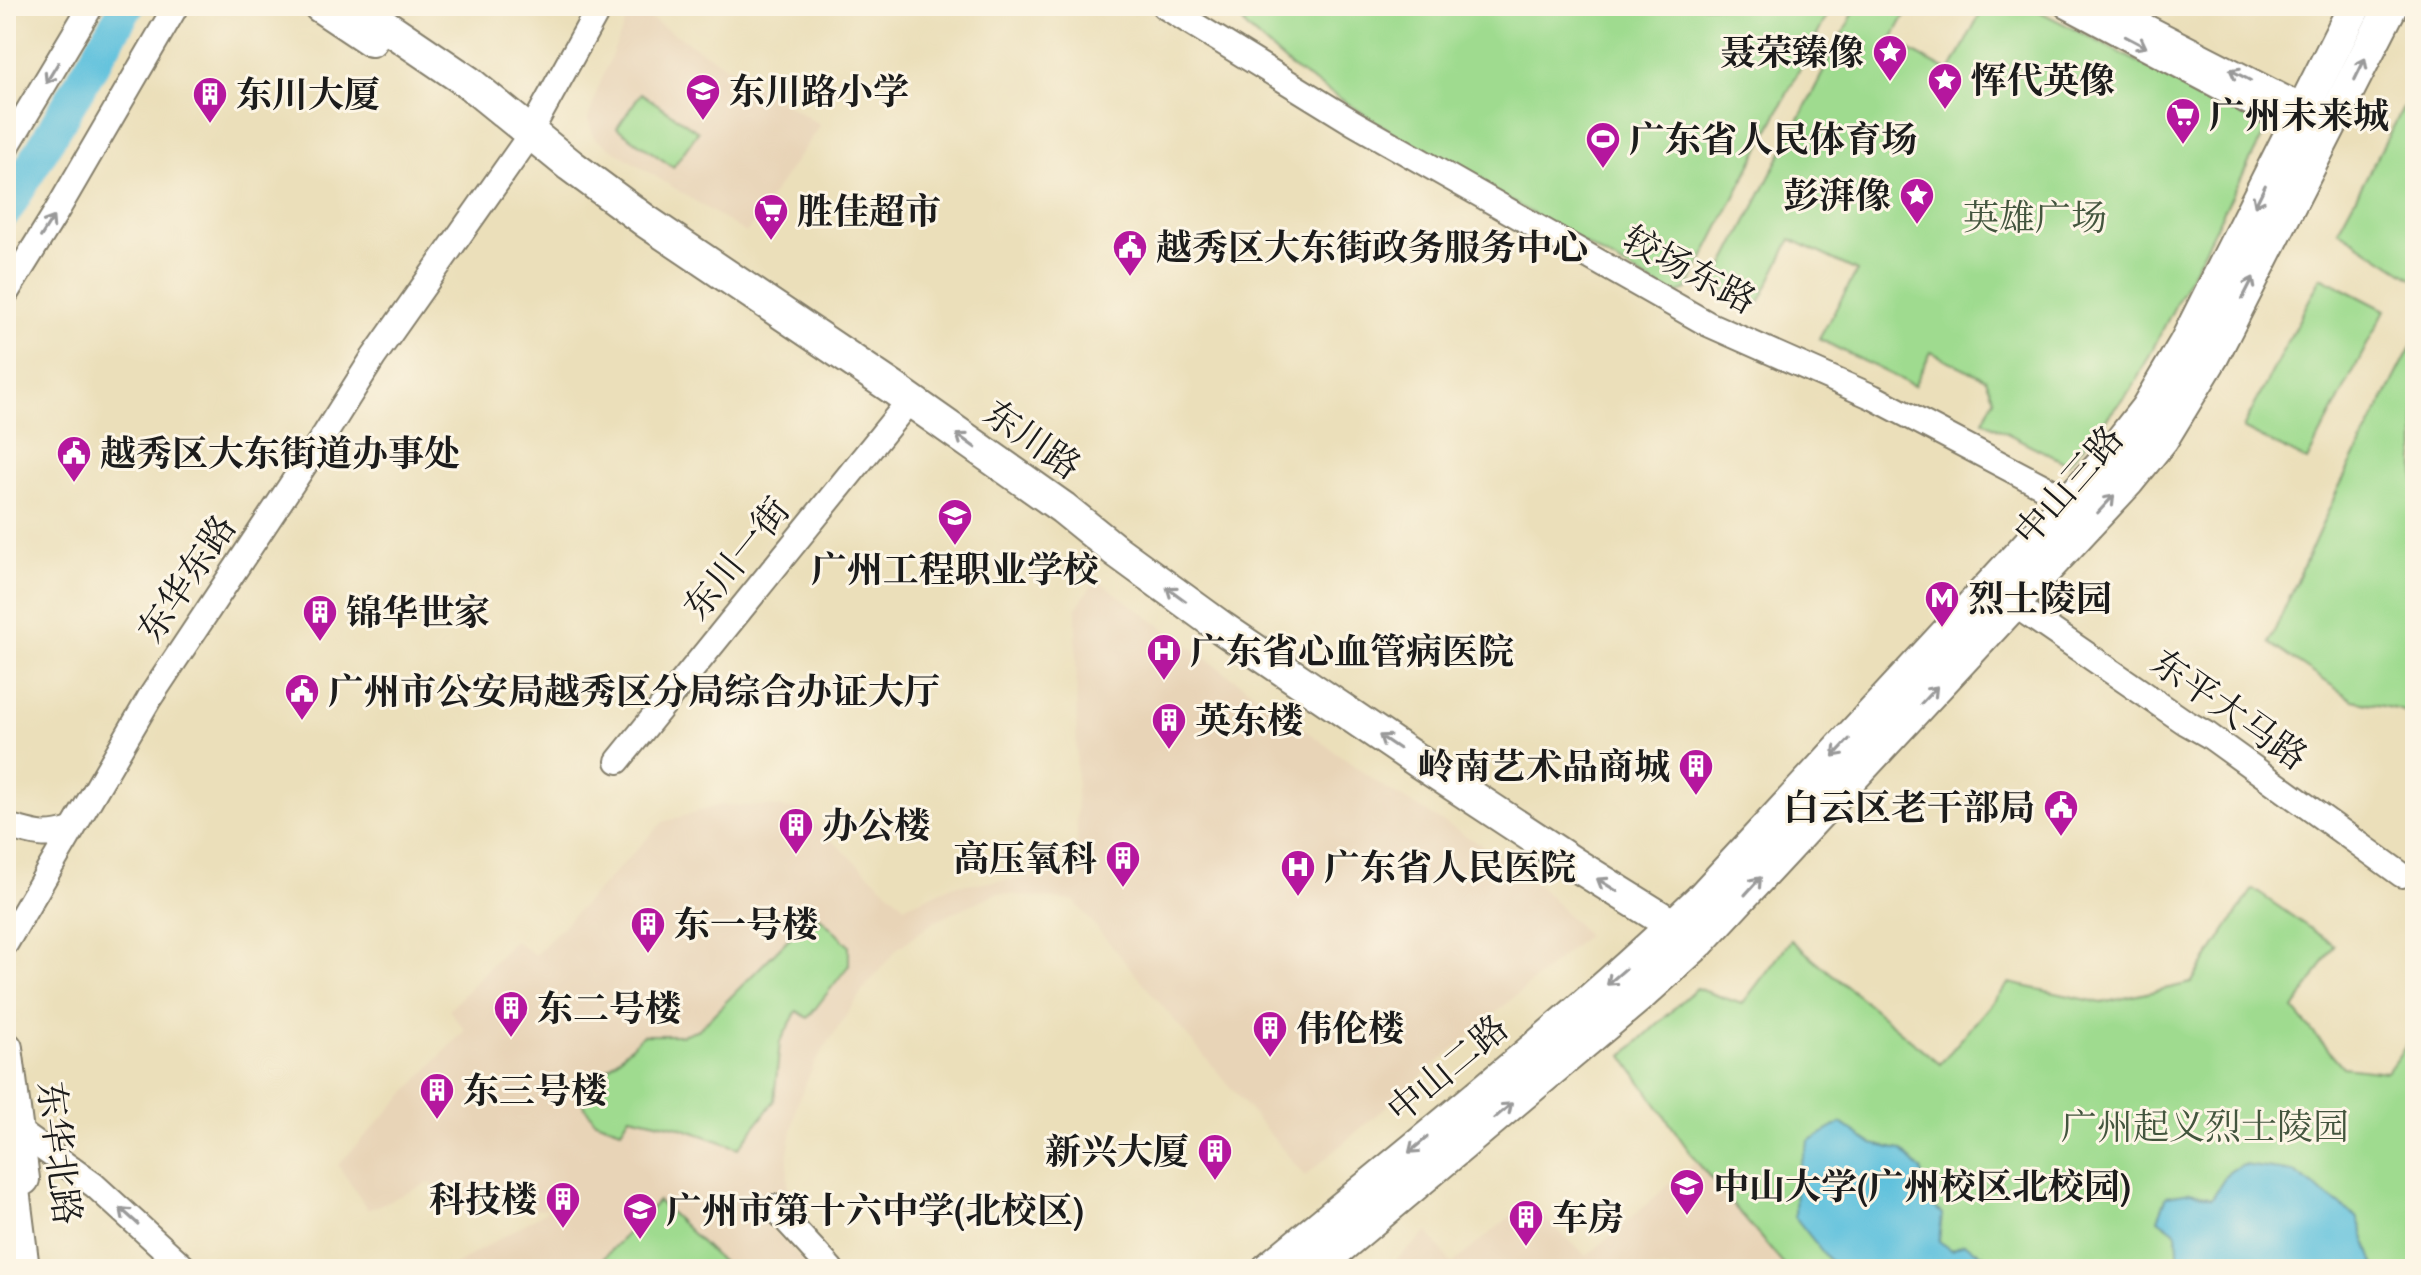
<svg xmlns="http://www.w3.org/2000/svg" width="2421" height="1275" font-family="'EB Garamond','Noto Serif SC',serif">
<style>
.built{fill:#e8d4b7}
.green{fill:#9fdb8f;stroke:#5e7c56;stroke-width:2}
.water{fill:#5fc1dd;stroke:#3e6e7c;stroke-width:2}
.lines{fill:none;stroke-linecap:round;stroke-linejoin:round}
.river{stroke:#5fc1dd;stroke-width:34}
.minor-casing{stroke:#847e6b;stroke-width:28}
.major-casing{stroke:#847e6b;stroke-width:36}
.highway-casing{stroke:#847e6b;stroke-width:40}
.minor{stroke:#fff;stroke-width:24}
.major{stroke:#fff;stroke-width:32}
.highway{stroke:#fff;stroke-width:36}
.oneway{stroke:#999}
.labels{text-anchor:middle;stroke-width:6;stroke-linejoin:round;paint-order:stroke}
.poi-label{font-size:36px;font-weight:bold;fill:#1c1c1c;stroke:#fcf5e5;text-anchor:start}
.park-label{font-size:36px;fill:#43553e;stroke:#fcf5e5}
.street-label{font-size:36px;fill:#1c1c1c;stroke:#fcf5e5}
</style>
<rect width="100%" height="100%" fill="#fcf5e5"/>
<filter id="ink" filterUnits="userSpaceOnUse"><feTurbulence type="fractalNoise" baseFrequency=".0125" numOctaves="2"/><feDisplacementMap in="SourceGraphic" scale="16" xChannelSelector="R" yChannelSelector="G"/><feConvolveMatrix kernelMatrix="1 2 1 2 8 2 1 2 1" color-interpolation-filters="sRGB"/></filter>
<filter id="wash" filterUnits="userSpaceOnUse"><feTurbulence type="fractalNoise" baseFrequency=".006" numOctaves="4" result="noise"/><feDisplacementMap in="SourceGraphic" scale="32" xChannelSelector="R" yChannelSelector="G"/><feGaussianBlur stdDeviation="1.8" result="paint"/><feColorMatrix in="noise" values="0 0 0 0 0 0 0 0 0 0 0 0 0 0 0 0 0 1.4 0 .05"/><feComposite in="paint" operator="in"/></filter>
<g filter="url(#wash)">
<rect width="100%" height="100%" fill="#ebdfba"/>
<!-- built -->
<g class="built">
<polygon points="632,7 820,125 746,233 594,138 588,119 598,88"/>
<polygon points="1096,579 1381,785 1525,871 1587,935 1305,1176 1074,901 997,893 935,921 898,948 863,990 814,1064 797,1104 788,1153 788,1191 763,1219 811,1269 448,1269 550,1209 480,1212 429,1183 368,1210 338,1165 465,1030 449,1010 514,940 535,955 663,822 720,805 769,806 798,810 905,906 955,885 1077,873 1076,608"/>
<polygon points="1696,1161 1787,1269 1385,1269 1428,1232 1452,1264 1527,1203 1587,1256"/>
</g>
<!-- green -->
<g class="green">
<polygon points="1231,6 1832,6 1687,290 1673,295 1400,137 1291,67 1248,29"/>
<polygon points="1857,6 1910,6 1891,41 1950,72 1984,6 2029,6 2267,128 2133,387 2068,464 1983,421 1994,399 1986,379 1931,352 1914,386 1819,339 1857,271 1791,239 1757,307 1714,285"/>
<polygon points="2415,86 2415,280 2338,230"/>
<polygon points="641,93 698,132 673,167 617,128"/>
<polygon points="2321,277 2385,310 2307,461 2243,428"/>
<polygon points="2415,339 2415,719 2401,710 2353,700 2269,643 2338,489"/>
<polygon points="2253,889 2334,945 2294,1010 2343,1067 2387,1072 2415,1033 2415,1269 1787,1269 1696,1161 1623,1056 1696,988 1742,1004 1791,940 1940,1064 2009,983 2102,1003 2191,983"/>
<polygon points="820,917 849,946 849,965 808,1018 797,1011 780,1042 774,1101 739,1148 679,1127 630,1116 621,1130 595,1121 578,1097 643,1035 682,1035 699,1029 807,920"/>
<polygon points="658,1201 729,1269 593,1269"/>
</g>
<!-- water -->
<g class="water">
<polygon points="1841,1123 1872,1144 1901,1150 1922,1171 1921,1194 1942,1214 1939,1241 1952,1250 1964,1244 1997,1263 2001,1269 1836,1269 1795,1217 1796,1179 1809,1141"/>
<polygon points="2244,1165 2294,1172 2357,1217 2376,1269 2179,1269 2177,1233 2158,1219 2167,1196 2190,1192 2212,1198 2229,1171"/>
</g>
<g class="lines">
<!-- river -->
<polyline class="river" points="6,210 127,6"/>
</g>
</g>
<g filter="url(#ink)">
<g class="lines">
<!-- minor casing -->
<g class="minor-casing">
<g id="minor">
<polyline points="1164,6 1354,123 1708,324 1873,397 2069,500"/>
<polyline points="2067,6 2294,126 2310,128"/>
<polyline points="2105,6 2304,108 2315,119"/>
<polyline points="6,148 91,6"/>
<polyline points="6,293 55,214 176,6"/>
<polyline points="2015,605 2185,722 2208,735 2402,875"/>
<polyline points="618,761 910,400"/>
<path d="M6,826C34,833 42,839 71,830"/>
<polyline points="6,943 149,699 325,434 373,358 523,145 600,6"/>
<polyline points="17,1130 94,1185 186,1269"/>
<polyline points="774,1207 831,1269"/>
</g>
</g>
<!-- major casing -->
<g class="major-casing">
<g id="major">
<polyline points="320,6 371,40"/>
<polyline points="356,6 468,82 570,165 647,222 893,388 1063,508 1115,550 1222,628 1421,763 1576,865 1690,936"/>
<polyline points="6,1048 23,1179"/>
<path d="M1268,1269C1414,1148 1564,1030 1701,899L2104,463L2147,408L2185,344L2355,6"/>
<polyline points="1314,1269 1644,992 1699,942 2128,481 2162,439 2212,357 2391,6"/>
</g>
</g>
<!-- highway casing -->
<g class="highway-casing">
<polyline id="highway" points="6,1150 21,1269"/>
</g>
<!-- minor -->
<use href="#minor" class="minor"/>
<!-- major -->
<use href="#major" class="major"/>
<!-- highway -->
<use href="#highway" class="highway"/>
</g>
<!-- one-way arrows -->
<defs><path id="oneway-shaft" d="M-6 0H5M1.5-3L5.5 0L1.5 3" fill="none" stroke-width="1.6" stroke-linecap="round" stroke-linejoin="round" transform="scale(2)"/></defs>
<g class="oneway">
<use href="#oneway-shaft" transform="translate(2136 42) rotate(28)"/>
<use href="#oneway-shaft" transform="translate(2360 69) rotate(-64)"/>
<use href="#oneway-shaft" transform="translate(52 73) rotate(121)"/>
<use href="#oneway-shaft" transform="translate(2240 75) rotate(-152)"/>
<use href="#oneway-shaft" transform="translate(2260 196) rotate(116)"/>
<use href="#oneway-shaft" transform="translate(47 227) rotate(-58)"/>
<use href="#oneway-shaft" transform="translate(2248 288) rotate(-63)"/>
<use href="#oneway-shaft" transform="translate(966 441) rotate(-144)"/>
<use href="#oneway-shaft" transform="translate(2106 504) rotate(-47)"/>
<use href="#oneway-shaft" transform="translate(1176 594) rotate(-144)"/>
<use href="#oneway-shaft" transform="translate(1929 695) rotate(-47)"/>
<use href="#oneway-shaft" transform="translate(1389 742) rotate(-146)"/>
<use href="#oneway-shaft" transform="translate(1841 748) rotate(133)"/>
<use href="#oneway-shaft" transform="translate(1607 885) rotate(-148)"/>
<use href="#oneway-shaft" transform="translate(1753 886) rotate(-48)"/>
<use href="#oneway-shaft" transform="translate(1616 977) rotate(139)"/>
<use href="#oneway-shaft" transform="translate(1503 1111) rotate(-40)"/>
<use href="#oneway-shaft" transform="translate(1418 1145) rotate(140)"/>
<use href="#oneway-shaft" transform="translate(129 1216) rotate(-138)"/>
</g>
</g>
<!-- icons -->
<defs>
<g id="sight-pin" transform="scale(1.8)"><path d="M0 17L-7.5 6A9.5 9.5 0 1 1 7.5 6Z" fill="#b5179e" stroke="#fcf5e5"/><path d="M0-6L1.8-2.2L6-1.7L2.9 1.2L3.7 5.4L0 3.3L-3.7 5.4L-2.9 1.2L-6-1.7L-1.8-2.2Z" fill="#fff"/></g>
<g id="school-pin" transform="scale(1.8)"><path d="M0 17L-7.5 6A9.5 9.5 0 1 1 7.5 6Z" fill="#b5179e" stroke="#fcf5e5"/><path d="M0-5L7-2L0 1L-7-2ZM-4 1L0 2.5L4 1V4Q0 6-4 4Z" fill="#fff"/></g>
<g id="building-pin" transform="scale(1.8)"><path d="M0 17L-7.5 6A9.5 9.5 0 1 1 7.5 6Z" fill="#b5179e" stroke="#fcf5e5"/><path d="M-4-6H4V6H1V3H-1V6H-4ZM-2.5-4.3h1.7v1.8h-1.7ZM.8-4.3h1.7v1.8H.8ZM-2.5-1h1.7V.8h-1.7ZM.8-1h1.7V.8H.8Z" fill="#fff"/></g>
<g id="supermarket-pin" transform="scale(1.8)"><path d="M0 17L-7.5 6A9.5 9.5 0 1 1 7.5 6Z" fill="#b5179e" stroke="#fcf5e5"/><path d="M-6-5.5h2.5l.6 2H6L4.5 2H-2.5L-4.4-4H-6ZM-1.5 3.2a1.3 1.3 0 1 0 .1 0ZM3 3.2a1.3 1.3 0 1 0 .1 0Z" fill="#fff"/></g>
<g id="stadium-pin" transform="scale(1.8)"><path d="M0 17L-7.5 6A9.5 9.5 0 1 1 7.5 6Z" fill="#b5179e" stroke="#fcf5e5"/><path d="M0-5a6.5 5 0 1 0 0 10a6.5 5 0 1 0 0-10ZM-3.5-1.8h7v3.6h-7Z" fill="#fff"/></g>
<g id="civic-pin" transform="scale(1.8)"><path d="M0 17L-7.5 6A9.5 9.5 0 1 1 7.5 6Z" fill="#b5179e" stroke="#fcf5e5"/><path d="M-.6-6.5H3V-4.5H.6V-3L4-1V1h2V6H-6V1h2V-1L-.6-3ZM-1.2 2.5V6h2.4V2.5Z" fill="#fff"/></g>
<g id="metro-pin" transform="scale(1.8)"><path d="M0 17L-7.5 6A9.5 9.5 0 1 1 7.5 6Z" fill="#b5179e" stroke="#fcf5e5"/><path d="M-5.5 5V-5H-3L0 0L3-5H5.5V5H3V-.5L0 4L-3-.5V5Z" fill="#fff"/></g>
<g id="hospital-pin" transform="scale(1.8)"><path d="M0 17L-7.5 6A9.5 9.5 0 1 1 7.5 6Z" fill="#b5179e" stroke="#fcf5e5"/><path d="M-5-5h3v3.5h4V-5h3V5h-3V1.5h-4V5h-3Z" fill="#fff"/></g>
<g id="university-pin" transform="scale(1.8)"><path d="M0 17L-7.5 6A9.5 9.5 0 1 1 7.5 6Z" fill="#b5179e" stroke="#fcf5e5"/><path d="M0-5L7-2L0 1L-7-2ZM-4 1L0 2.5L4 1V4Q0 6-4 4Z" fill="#fff"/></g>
</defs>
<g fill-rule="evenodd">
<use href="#sight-pin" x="1890" y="52"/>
<use href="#sight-pin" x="1945" y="80"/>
<use href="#school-pin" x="703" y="91"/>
<use href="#building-pin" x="210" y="94"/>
<use href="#supermarket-pin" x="2183" y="115"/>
<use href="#stadium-pin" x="1603" y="139"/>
<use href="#sight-pin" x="1917" y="195"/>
<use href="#supermarket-pin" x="771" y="211"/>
<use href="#civic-pin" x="1130" y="247"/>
<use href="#civic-pin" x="74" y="453"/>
<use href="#school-pin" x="955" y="516"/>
<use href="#metro-pin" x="1942" y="598"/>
<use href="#building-pin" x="320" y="612"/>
<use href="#hospital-pin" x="1164" y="651"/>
<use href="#civic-pin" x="302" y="691"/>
<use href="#building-pin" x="1169" y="720"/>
<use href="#building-pin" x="1696" y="766"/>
<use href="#civic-pin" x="2061" y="807"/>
<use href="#building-pin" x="796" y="825"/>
<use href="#building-pin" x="1123" y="858"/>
<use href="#hospital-pin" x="1298" y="867"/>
<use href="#building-pin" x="648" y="924"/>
<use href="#building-pin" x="511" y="1008"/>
<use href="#building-pin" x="1270" y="1028"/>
<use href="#building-pin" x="437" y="1090"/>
<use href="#building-pin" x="1215" y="1151"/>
<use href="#university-pin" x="1687" y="1186"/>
<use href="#building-pin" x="563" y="1199"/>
<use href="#school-pin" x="640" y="1210"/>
<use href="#building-pin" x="1526" y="1217"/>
</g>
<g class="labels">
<!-- poi labels -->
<g class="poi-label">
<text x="1864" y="65" text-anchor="end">聂荣臻像</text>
<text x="1971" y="93">恽代英像</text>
<text x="729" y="104">东川路小学</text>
<text x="236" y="107">东川大厦</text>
<text x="2209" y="128">广州未来城</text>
<text x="1629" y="152">广东省人民体育场</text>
<text x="1891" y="208" text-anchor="end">彭湃像</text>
<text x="797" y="224">胜佳超市</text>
<text x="1156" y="260">越秀区大东街政务服务中心</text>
<text x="100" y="466">越秀区大东街道办事处</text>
<text x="955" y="582" text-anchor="middle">广州工程职业学校</text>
<text x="1968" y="611">烈士陵园</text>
<text x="346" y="625">锦华世家</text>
<text x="1190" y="664">广东省心血管病医院</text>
<text x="328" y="704">广州市公安局越秀区分局综合办证大厅</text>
<text x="1195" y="733">英东楼</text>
<text x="1670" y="779" text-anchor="end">岭南艺术品商城</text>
<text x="2035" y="820" text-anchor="end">白云区老干部局</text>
<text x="822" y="838">办公楼</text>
<text x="1097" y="871" text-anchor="end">高压氧科</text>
<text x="1324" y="880">广东省人民医院</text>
<text x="674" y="937">东一号楼</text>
<text x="537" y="1021">东二号楼</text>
<text x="1296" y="1041">伟伦楼</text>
<text x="463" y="1103">东三号楼</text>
<text x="1189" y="1164" text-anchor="end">新兴大厦</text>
<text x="1713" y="1199">中山大学(广州校区北校园)</text>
<text x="537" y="1212" text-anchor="end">科技楼</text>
<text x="666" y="1223">广州市第十六中学(北校区)</text>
<text x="1552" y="1230">车房</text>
</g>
<!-- park labels -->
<g class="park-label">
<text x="2035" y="230">英雄广场</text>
<text x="2205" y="1139">广州起义烈士陵园</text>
</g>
<!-- street labels -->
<g class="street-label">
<text transform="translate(1690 269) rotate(28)" y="13">较场东路</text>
<text transform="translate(1033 439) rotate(35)" y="13">东川路</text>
<text transform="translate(2068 485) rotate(-49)" y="13">中山三路</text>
<text transform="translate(736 558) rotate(-51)" y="13">东川一街</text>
<text transform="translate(186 578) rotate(-56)" y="13">东华东路</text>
<text transform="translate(2230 709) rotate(35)" y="13">东平大马路</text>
<text transform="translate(1447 1068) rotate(-40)" y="13">中山二路</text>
<text transform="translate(60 1153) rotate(83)" y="13">东华北路</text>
</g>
</g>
<!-- margin -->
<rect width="2421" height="1275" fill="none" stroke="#fcf5e5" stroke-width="32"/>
</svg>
